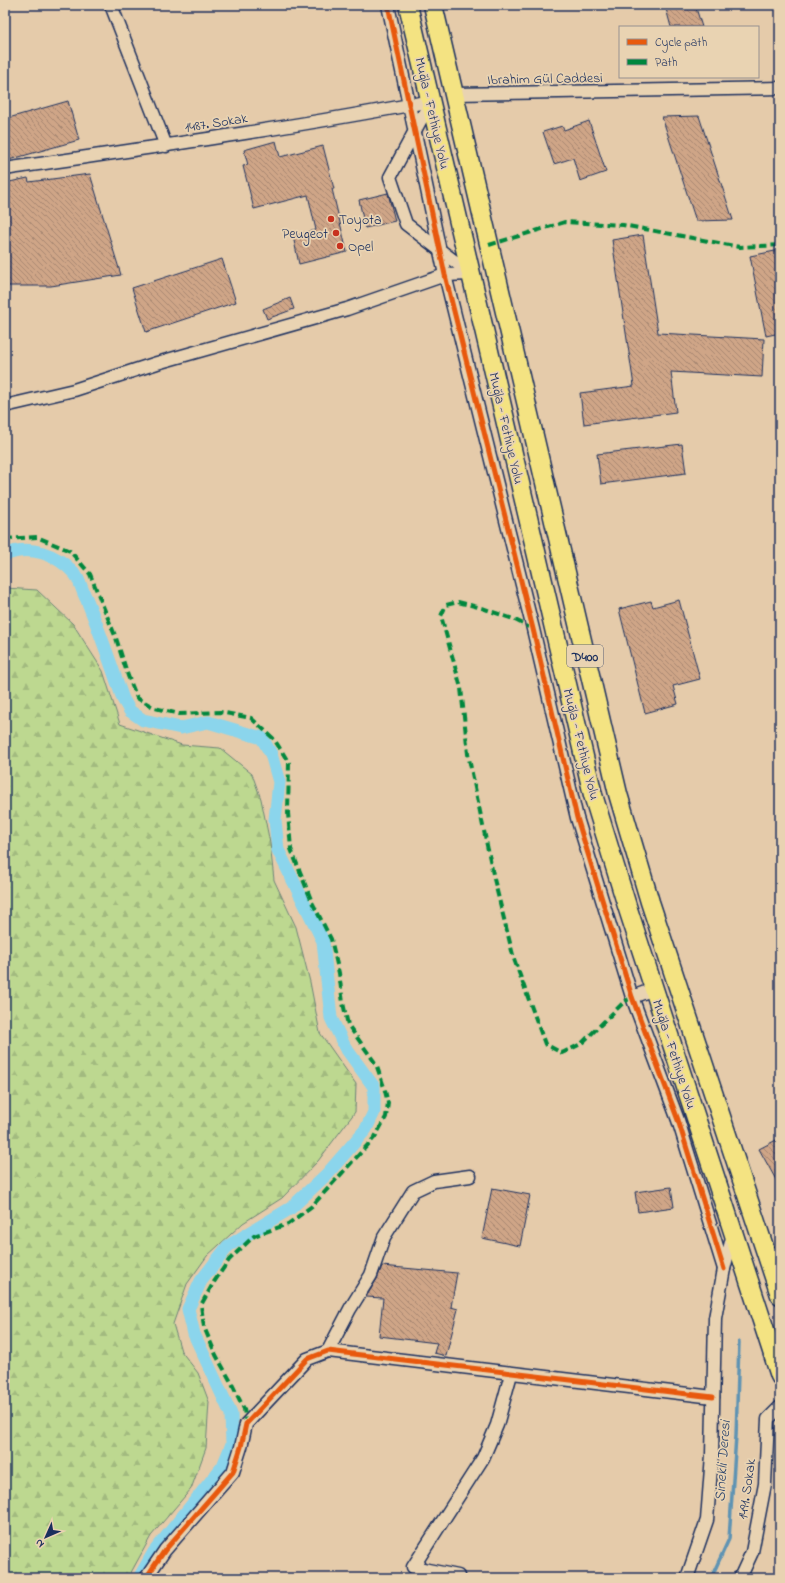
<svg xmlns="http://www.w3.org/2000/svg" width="785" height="1583" font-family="'Indie Flower',sans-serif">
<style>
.forest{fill:url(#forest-firs);stroke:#6c8477}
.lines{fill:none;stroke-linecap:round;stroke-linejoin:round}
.stream{stroke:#5e93b3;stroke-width:3.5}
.canal{stroke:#8bd5ec;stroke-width:13}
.building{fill:url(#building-back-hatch);stroke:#1b2f5e}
.minor-casing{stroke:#1b2f5e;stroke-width:15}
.highway-casing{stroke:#1b2f5e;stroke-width:21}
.minor{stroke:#e9d3b2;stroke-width:12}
.highway{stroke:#f4e382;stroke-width:18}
.quiet{stroke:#00873e;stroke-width:4;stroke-dasharray:8 4;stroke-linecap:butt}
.cycleway-casing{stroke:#e9d3b2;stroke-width:8}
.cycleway{stroke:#e8590c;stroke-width:5}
.poi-dot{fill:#c8321e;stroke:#e9d3b2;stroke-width:1.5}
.labels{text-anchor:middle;stroke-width:3.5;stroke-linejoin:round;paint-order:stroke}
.shield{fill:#e9d3b2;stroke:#596077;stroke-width:1}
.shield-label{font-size:13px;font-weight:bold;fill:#1b2f5e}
.street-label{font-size:14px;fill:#1b2f5e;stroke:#e9d3b2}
.poi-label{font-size:14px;fill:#1b2f5e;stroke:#e9d3b2;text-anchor:start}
.water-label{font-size:15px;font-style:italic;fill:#26406c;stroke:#e9d3b2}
</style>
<defs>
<pattern id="forest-firs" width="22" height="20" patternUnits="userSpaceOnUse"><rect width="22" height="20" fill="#bdd890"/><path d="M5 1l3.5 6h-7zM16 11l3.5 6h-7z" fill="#a2ba7f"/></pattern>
<pattern id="building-back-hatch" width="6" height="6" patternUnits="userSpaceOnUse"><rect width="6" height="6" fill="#cfa587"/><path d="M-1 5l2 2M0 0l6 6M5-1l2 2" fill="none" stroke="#a78772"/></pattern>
</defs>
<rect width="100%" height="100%" fill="#e5cbaa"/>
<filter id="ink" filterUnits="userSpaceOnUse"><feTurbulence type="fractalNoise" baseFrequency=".025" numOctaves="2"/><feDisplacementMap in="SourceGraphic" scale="8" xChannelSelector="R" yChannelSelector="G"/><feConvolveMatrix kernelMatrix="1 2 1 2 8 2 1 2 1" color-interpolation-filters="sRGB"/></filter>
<g filter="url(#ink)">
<!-- forest -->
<polygon class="forest" points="5,588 37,590 73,624 103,671 120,724 182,745 220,748 252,774 261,799 270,843 274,880 296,927 310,982 320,1033 356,1084 355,1112 318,1161 282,1198 243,1223 207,1256 187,1284 173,1324 181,1351 198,1373 209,1402 206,1448 191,1489 151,1536 128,1578 5,1578"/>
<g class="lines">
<!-- stream -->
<polyline class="stream" points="711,1578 729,1539 736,1436 739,1342"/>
<!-- canal -->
<path class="canal" d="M5,555C29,544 57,554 74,573C80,579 82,591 86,598C100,631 111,665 123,699L130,711L143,720L181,728L208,722L262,738L271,754L279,782L275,820L278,850L323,941L331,1018L345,1047L374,1087V1112L366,1129L327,1174L291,1208L228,1246L201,1281L188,1309L194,1334L231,1414L232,1444L223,1466L154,1552L139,1578"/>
</g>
<!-- building -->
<g class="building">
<polygon points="665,5 695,5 702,27 671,27"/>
<polygon points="68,101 79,140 5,161 5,119"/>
<polygon points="699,116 733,220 696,221 662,117"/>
<polygon points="589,121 606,172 580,181 573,158 554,164 543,132 562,126 564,130"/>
<polygon points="276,141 280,157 323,146 334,189 332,189 347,252 299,264 293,236 316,230 308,195 254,209 243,166 248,165 244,150"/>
<polygon points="90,174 121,275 51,286 5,286 5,183 28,178 29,182"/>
<polygon points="388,193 395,221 365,228 359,200"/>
<polygon points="643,235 658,333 764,339 762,377 671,372 676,412 584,424 580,393 634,386 612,240"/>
<polygon points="780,250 780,333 766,336 750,256"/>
<polygon points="222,259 236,302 146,332 132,288"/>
<polygon points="290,298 294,309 267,319 263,309"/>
<polygon points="682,444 686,473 601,484 597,454"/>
<polygon points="679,600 700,679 673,686 678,704 645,713 619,609 651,601 653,607"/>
<polygon points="780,1138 780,1187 759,1149"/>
<polygon points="671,1187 674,1207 638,1212 635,1192"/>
<polygon points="492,1188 530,1195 520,1246 482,1238"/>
<polygon points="382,1266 457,1273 451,1307 458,1309 446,1356 434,1353 437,1343 379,1336 383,1298 366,1297 377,1279"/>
</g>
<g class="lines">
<!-- minor casing -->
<g class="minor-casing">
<g id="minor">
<polyline points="111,5 166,146"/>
<polyline points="388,5 445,275 533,629 577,818 632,997 678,1120 724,1269"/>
<polyline points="454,94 780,88"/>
<polyline points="431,101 390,177 406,224 471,274"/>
<path d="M5,169C147,148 289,128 431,101"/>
<polyline points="5,406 74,390 157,363 347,309 445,275 471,274"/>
<polyline points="632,997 654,989"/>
<polyline points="766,1254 780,1253"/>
<polyline points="328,1351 350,1309 371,1275 384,1237 413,1191 434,1181 470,1176"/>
<polyline points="458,1576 413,1567 483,1458 497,1425 511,1374"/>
<polyline points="146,1578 165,1550 233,1472 241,1447 246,1424 307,1359 328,1351 713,1397"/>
<polyline points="687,1578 707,1520 712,1455 715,1318 724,1269 733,1234"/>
<polyline points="740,1578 752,1552 765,1484 768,1419 780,1407"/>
</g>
</g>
<!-- highway casing -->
<g class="highway-casing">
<g id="highway">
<polyline points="408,5 593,795 627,906 780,1376"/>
<polyline points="433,5 618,794 650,902 780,1295"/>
</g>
</g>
<!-- minor -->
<use href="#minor" class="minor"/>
<!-- highway -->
<use href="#highway" class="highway"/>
<!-- quiet -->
<g class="quiet">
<polyline points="489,245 565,222 623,225 740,247 780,245"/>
<polyline points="5,539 37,537 70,551 90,574 116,638 128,676 137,698 155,708 179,714 220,712 251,718 274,739 289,763 288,813 291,849 312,902 331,939 339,973 343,1003 348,1025 376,1064 384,1087 388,1103 386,1117 375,1137 312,1206 288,1224 254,1236 229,1260 214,1282 201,1305 204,1327 216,1355 230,1380 244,1409 246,1424"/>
<polyline points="533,629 513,619 482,608 458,602 446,605 441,616 461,688 468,754 494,879 514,959 545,1044 562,1053 581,1044 623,1003 632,997"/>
</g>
<!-- cycleway casing -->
<g class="cycleway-casing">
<g id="cycleway">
<polyline points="388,5 445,275 533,629 577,818 632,997 678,1120 724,1269"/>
<polyline points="146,1578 165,1550 233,1472 241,1447 246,1424 307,1359 328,1351 713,1397"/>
</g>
</g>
<!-- cycleway -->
<use href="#cycleway" class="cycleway"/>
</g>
</g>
<!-- markers -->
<g class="poi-dot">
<circle cx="331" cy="219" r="4"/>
<circle cx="336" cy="233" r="4"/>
<circle cx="340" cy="246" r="4"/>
</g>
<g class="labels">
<!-- shield labels -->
<rect class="shield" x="567" y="645" width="36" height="22" rx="3"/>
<g class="shield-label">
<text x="585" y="661">D400</text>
</g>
<!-- street labels -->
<g class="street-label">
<text transform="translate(545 78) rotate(-1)" y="5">Ibrahim Gül Caddesi</text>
<text transform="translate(433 113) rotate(77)" y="5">Muğla - Fethiye Yolu</text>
<text transform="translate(216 122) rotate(-9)" y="5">1487. Sokak</text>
<text transform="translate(507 428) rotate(77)" y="5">Muğla - Fethiye Yolu</text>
<text transform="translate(582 744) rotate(76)" y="5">Muğla - Fethiye Yolu</text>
<text transform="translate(675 1054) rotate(72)" y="5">Muğla - Fethiye Yolu</text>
<text transform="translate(746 1489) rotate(-82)" y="5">1491. Sokak</text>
</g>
<!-- poi labels -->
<g class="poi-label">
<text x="339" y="224">Toyota</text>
<text x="328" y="238" text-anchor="end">Peugeot</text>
<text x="348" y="251">Opel</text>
</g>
<!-- water labels -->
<g class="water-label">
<text transform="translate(722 1461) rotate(-86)" y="5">Sinekli Deresi</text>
</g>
</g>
<!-- margin -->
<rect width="785" height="1583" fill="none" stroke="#e9d3b2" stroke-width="20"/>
<rect x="10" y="10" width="765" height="1563" fill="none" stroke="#1b2f5e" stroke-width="1.5" filter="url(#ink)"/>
<!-- legend -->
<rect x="619" y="26" width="140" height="52" fill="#e9d3b2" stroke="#979190"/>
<rect x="627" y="39" width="20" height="6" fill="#e8590c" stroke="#979190"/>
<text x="655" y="46" font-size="12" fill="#1b2f5e">Cycle path</text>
<rect x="627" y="59" width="20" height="6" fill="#00873e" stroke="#979190"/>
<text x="655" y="66" font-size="12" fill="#1b2f5e">Path</text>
<!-- north arrow -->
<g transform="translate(46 1537) rotate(225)" stroke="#e9d3b2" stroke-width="3" paint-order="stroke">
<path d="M0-3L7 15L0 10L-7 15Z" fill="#1b2f5e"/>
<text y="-6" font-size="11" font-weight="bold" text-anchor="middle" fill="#1b2f5e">N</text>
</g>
</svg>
